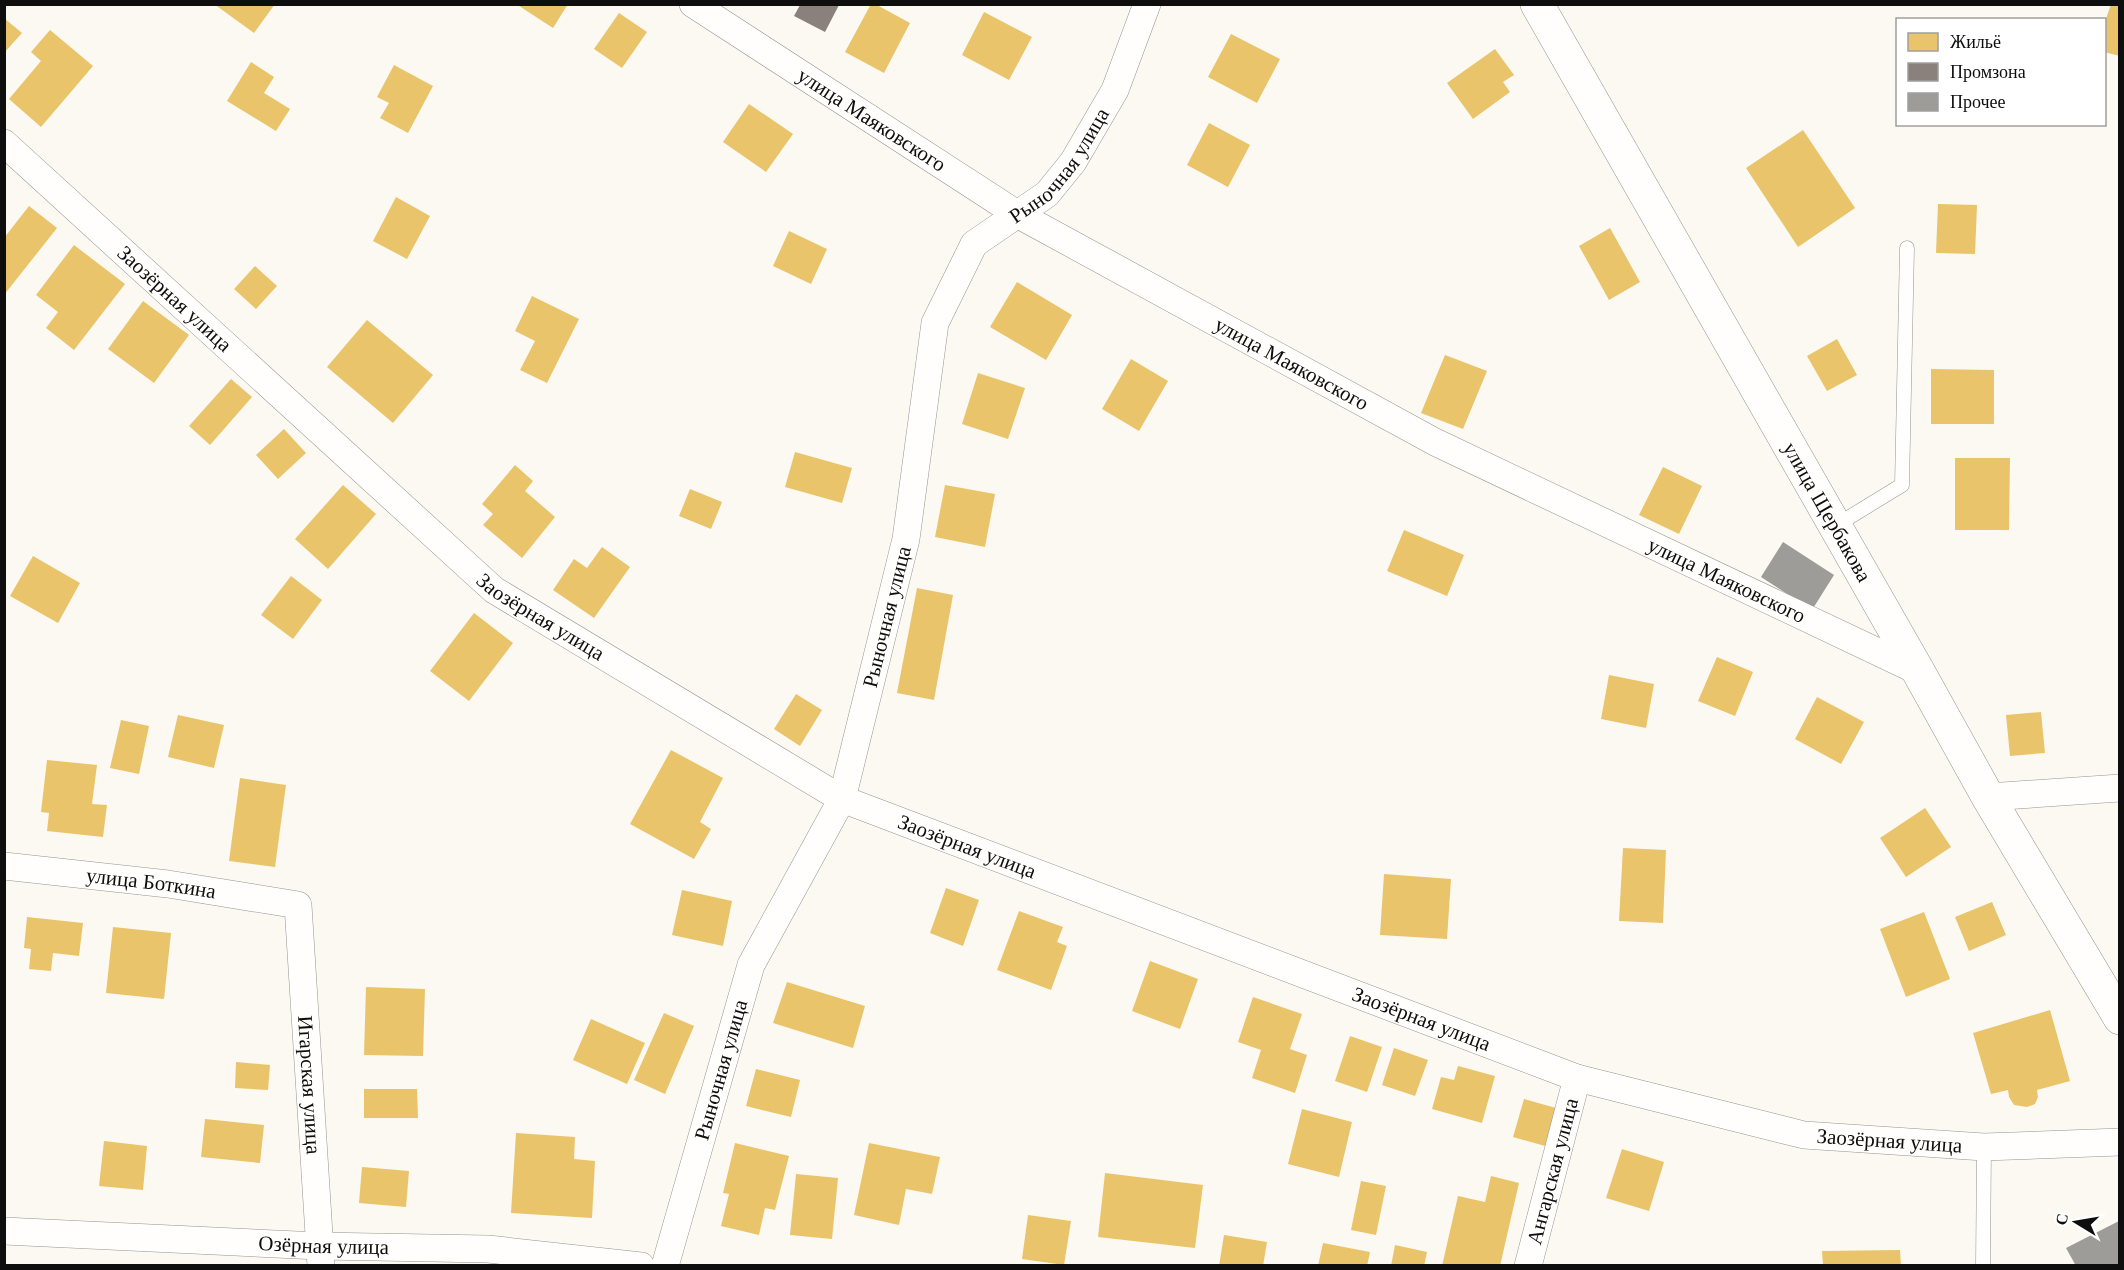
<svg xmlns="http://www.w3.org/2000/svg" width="2124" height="1270" font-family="Georgia,serif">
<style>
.homes{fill:#e9c46a}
.industry{fill:#8a817c}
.building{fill:#9e9c98}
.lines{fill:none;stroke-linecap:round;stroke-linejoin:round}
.service-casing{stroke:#959491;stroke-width:15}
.minor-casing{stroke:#959491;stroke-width:28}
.tertiary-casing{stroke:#959491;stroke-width:34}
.service{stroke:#fffefd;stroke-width:14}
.minor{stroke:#fffefd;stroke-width:27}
.tertiary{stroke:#fffefd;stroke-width:33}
.labels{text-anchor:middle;stroke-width:6;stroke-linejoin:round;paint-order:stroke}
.street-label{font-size:21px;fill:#0e0e0e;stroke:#fff}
</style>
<rect width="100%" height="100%" fill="#fcf9f2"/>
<!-- homes -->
<g class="homes">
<polygon points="214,4 275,4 254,33"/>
<polygon points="516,4 568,4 553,28"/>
<polygon points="871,4 875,4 910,23 884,73 845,52"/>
<polygon points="2111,4 2120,4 2120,56 2104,52 2104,25"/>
<polygon points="984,12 1032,37 1009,80 962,55"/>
<polygon points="619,13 647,32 622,68 594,49"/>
<polygon points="4,18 22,33 4,53"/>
<polygon points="50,30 93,66 41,127 9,99 41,61 31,52"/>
<polygon points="1231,34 1280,59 1257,103 1208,77"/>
<polygon points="1495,49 1514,75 1503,82 1510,92 1473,119 1447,83"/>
<polygon points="251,62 274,77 264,93 290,109 276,131 227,101"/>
<polygon points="394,65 433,86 408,133 380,118 389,103 377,97"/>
<polygon points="749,104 793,134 766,172 723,142"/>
<polygon points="1209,123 1250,145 1228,187 1187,165"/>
<polygon points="1803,130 1855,208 1798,247 1746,168"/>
<polygon points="396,197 430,216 407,259 373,241"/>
<polygon points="1938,204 1977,205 1975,254 1936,253"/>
<polygon points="29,206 57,228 4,295 4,238"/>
<polygon points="1610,228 1640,282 1609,300 1579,246"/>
<polygon points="789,231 827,249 811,284 773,266"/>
<polygon points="74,245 125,284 74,350 46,328 58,312 36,295"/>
<polygon points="255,266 277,286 256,309 234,289"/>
<polygon points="1017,282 1072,315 1046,360 990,327"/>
<polygon points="532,296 579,319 547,383 520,370 535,341 515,331"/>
<polygon points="143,301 189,335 154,383 108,349"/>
<polygon points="367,320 433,375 393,423 327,367"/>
<polygon points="1837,339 1857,375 1827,391 1807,356"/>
<polygon points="1445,355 1487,371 1463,429 1421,413"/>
<polygon points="1131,359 1168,381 1139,431 1102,409"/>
<polygon points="1931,369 1994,370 1994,424 1931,424"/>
<polygon points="978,373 1025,388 1008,439 962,424"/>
<polygon points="231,379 252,397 210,445 189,426"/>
<polygon points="284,429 306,453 278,479 256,455"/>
<polygon points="795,452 852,468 842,503 785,487"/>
<polygon points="1955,458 2010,458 2009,530 1955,530"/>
<polygon points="515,465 533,481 525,491 555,517 522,558 483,525 493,514 482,504"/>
<polygon points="1663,467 1702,486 1679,534 1639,515"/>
<polygon points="343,485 376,514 328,569 295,539"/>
<polygon points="945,485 995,494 985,547 935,537"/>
<polygon points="690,489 722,502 711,529 679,516"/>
<polygon points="1404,530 1464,555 1447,596 1387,571"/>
<polygon points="602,547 630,567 594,618 553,590 574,559 587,568"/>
<polygon points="33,556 80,583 58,623 10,596"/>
<polygon points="291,576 322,600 293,639 261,615"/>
<polygon points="917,588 953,595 934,700 897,693"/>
<polygon points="474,613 513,643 469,701 430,671"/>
<polygon points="1717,657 1753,672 1735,716 1698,701"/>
<polygon points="1609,675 1654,684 1646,728 1601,719"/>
<polygon points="796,694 822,710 800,746 774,729"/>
<polygon points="1817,697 1864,722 1841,764 1795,739"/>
<polygon points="2041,712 2045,753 2010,756 2006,715"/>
<polygon points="178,715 224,725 214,768 168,757"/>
<polygon points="121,720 149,726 139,774 110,768"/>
<polygon points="671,750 723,778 700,822 711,829 694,859 630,824"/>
<polygon points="47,760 97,765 92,804 107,805 103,837 47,831 49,813 41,812"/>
<polygon points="240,778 286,785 275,867 229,861"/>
<polygon points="1925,808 1951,847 1906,877 1880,838"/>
<polygon points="1623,848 1666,850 1663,923 1619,921"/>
<polygon points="1384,874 1451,879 1447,939 1380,935"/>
<polygon points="946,888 979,900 963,946 930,933"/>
<polygon points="682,890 732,901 723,946 672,935"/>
<polygon points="1992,902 2006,935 1969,951 1955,917"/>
<polygon points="1019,911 1063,927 1057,942 1067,946 1051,990 997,970"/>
<polygon points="1924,912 1950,979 1906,997 1880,929"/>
<polygon points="27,917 83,923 79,956 53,953 51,971 29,969 31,949 24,948"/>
<polygon points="113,927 171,933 164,999 106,993"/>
<polygon points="1150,961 1198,979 1180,1029 1132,1011"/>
<polygon points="787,982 865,1006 853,1048 773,1023"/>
<polygon points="366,987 425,989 423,1056 364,1055"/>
<polygon points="1253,997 1302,1014 1290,1049 1307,1055 1295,1093 1252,1078 1261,1050 1238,1042"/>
<polygon points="2050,1010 2070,1081 2037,1090 2038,1097 2035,1104 2027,1107 2014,1105 2009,1097 2008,1090 1991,1094 1973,1033"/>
<polygon points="664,1013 694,1026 665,1094 634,1080"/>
<polygon points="591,1019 645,1043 627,1084 573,1060"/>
<polygon points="1350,1036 1382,1047 1367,1092 1335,1081"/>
<polygon points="1394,1048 1428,1060 1415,1096 1382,1085"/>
<polygon points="236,1062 270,1065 268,1090 235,1088"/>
<polygon points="1458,1066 1495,1076 1482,1123 1432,1109 1441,1077 1454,1080"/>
<polygon points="756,1069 800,1080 791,1117 746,1106"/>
<polygon points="364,1089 417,1089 418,1118 364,1118"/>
<polygon points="1524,1099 1556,1108 1545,1146 1513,1137"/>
<polygon points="1302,1109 1352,1122 1339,1177 1288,1164"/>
<polygon points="205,1119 264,1125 260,1163 201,1157"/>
<polygon points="516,1133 575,1137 574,1159 595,1161 592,1218 511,1213"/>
<polygon points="104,1141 147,1146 143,1190 99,1186"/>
<polygon points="735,1143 789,1156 775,1210 765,1208 759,1235 721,1226 729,1194 723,1193"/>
<polygon points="869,1143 940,1157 932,1194 906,1189 899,1225 854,1215"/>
<polygon points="1622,1149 1664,1162 1649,1211 1606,1198"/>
<polygon points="362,1167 409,1171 406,1207 359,1203"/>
<polygon points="1105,1173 1203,1185 1195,1248 1098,1237"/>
<polygon points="796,1174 838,1178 832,1239 790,1235"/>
<polygon points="1491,1176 1519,1183 1500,1266 1442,1266 1458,1196 1485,1202"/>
<polygon points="1361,1181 1386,1186 1376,1235 1351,1230"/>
<polygon points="1028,1215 1071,1221 1064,1265 1022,1259"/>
<polygon points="1224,1235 1267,1242 1263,1266 1219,1266"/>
<polygon points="1323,1243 1370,1252 1367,1266 1318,1266"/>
<polygon points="1395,1245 1427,1252 1424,1266 1391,1266"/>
<polygon points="1900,1250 1901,1266 1823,1266 1822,1251"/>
</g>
<!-- industry -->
<polygon class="industry" points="800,5 839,5 825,32 794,16"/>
<!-- building -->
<g class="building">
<polygon points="1783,542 1834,575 1812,610 1761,577"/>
<polygon points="2119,1221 2120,1266 2076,1266 2066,1248"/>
</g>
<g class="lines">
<!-- service casing -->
<g class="service-casing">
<g id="service">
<polyline points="1835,526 1902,485 1907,248"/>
<polyline points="1983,1266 1984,1147"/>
</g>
</g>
<!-- minor casing -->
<g class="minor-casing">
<g id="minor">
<path id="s1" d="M693,4L1017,214L1435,442L1918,671"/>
<path id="s2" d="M4,143L494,590L842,799L1577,1078L1804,1135L1984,1147L2120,1142"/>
<polyline points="1988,797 2120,788"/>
<path id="s3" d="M4,866L168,884L298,905L321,1266"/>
<path id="s4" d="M4,1231L319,1246L488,1249L641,1266"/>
<path id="s5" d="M665,1266L751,965L842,799L906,539L935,323L974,244L1047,194L1073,162L1115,90L1147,4"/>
<path id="s6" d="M1528,1266L1577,1078"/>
</g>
</g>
<!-- tertiary casing -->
<g class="tertiary-casing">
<g id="tertiary">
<path id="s7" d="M1537,4L1918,671L1988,797L2120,1018"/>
</g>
</g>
<!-- service -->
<use href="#service" class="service"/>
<!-- minor -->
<use href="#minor" class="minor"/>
<!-- tertiary -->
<use href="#tertiary" class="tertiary"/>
</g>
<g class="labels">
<!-- street labels -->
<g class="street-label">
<text dy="7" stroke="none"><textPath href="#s1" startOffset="213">улица Маяковского</textPath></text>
<text dy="7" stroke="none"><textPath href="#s5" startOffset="1194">Рыночная улица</textPath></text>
<text dy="7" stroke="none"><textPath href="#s2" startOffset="231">Заозёрная улица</textPath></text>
<text dy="7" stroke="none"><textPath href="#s1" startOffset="699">улица Маяковского</textPath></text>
<text dy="7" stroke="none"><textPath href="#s7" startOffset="585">улица Щербакова</textPath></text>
<text dy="7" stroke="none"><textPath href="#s1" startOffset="1185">улица Маяковского</textPath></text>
<text dy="7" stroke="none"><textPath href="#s2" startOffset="717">Заозёрная улица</textPath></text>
<text dy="7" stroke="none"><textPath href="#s5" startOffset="690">Рыночная улица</textPath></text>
<text dy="7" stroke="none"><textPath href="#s2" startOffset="1203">Заозёрная улица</textPath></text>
<text dy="7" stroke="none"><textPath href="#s3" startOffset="148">улица Боткина</textPath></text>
<text dy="7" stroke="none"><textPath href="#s2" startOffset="1689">Заозёрная улица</textPath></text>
<text dy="7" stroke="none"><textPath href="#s5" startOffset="204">Рыночная улица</textPath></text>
<text dy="7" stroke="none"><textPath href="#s3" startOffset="477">Игарская улица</textPath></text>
<text dy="7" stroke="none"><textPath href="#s2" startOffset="2175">Заозёрная улица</textPath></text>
<text dy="7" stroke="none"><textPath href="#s6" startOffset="98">Ангарская улица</textPath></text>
<text dy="7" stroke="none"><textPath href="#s4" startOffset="320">Озёрная улица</textPath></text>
</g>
</g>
<!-- border -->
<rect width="2124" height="1270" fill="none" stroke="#0e0e0e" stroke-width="12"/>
<!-- legend -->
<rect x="1896" y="18" width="210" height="108" fill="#ffffff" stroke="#9f9f9f" stroke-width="1.5"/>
<rect x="1908" y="33" width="30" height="18" fill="#e9c46a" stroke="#9f9f9f" stroke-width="1.5"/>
<text x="1950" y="48" font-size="18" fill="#0e0e0e">Жильё</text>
<rect x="1908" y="63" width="30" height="18" fill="#8a817c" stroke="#9f9f9f" stroke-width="1.5"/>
<text x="1950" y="78" font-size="18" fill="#0e0e0e">Промзона</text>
<rect x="1908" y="93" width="30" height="18" fill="#9e9c98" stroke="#9f9f9f" stroke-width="1.5"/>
<text x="1950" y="108" font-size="18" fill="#0e0e0e">Прочее</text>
<!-- north arrow -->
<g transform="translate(2076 1222) rotate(281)" stroke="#ffffff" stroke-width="4.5" paint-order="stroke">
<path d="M0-4.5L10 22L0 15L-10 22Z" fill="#0e0e0e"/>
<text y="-9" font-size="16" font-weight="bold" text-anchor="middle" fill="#0e0e0e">С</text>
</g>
</svg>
